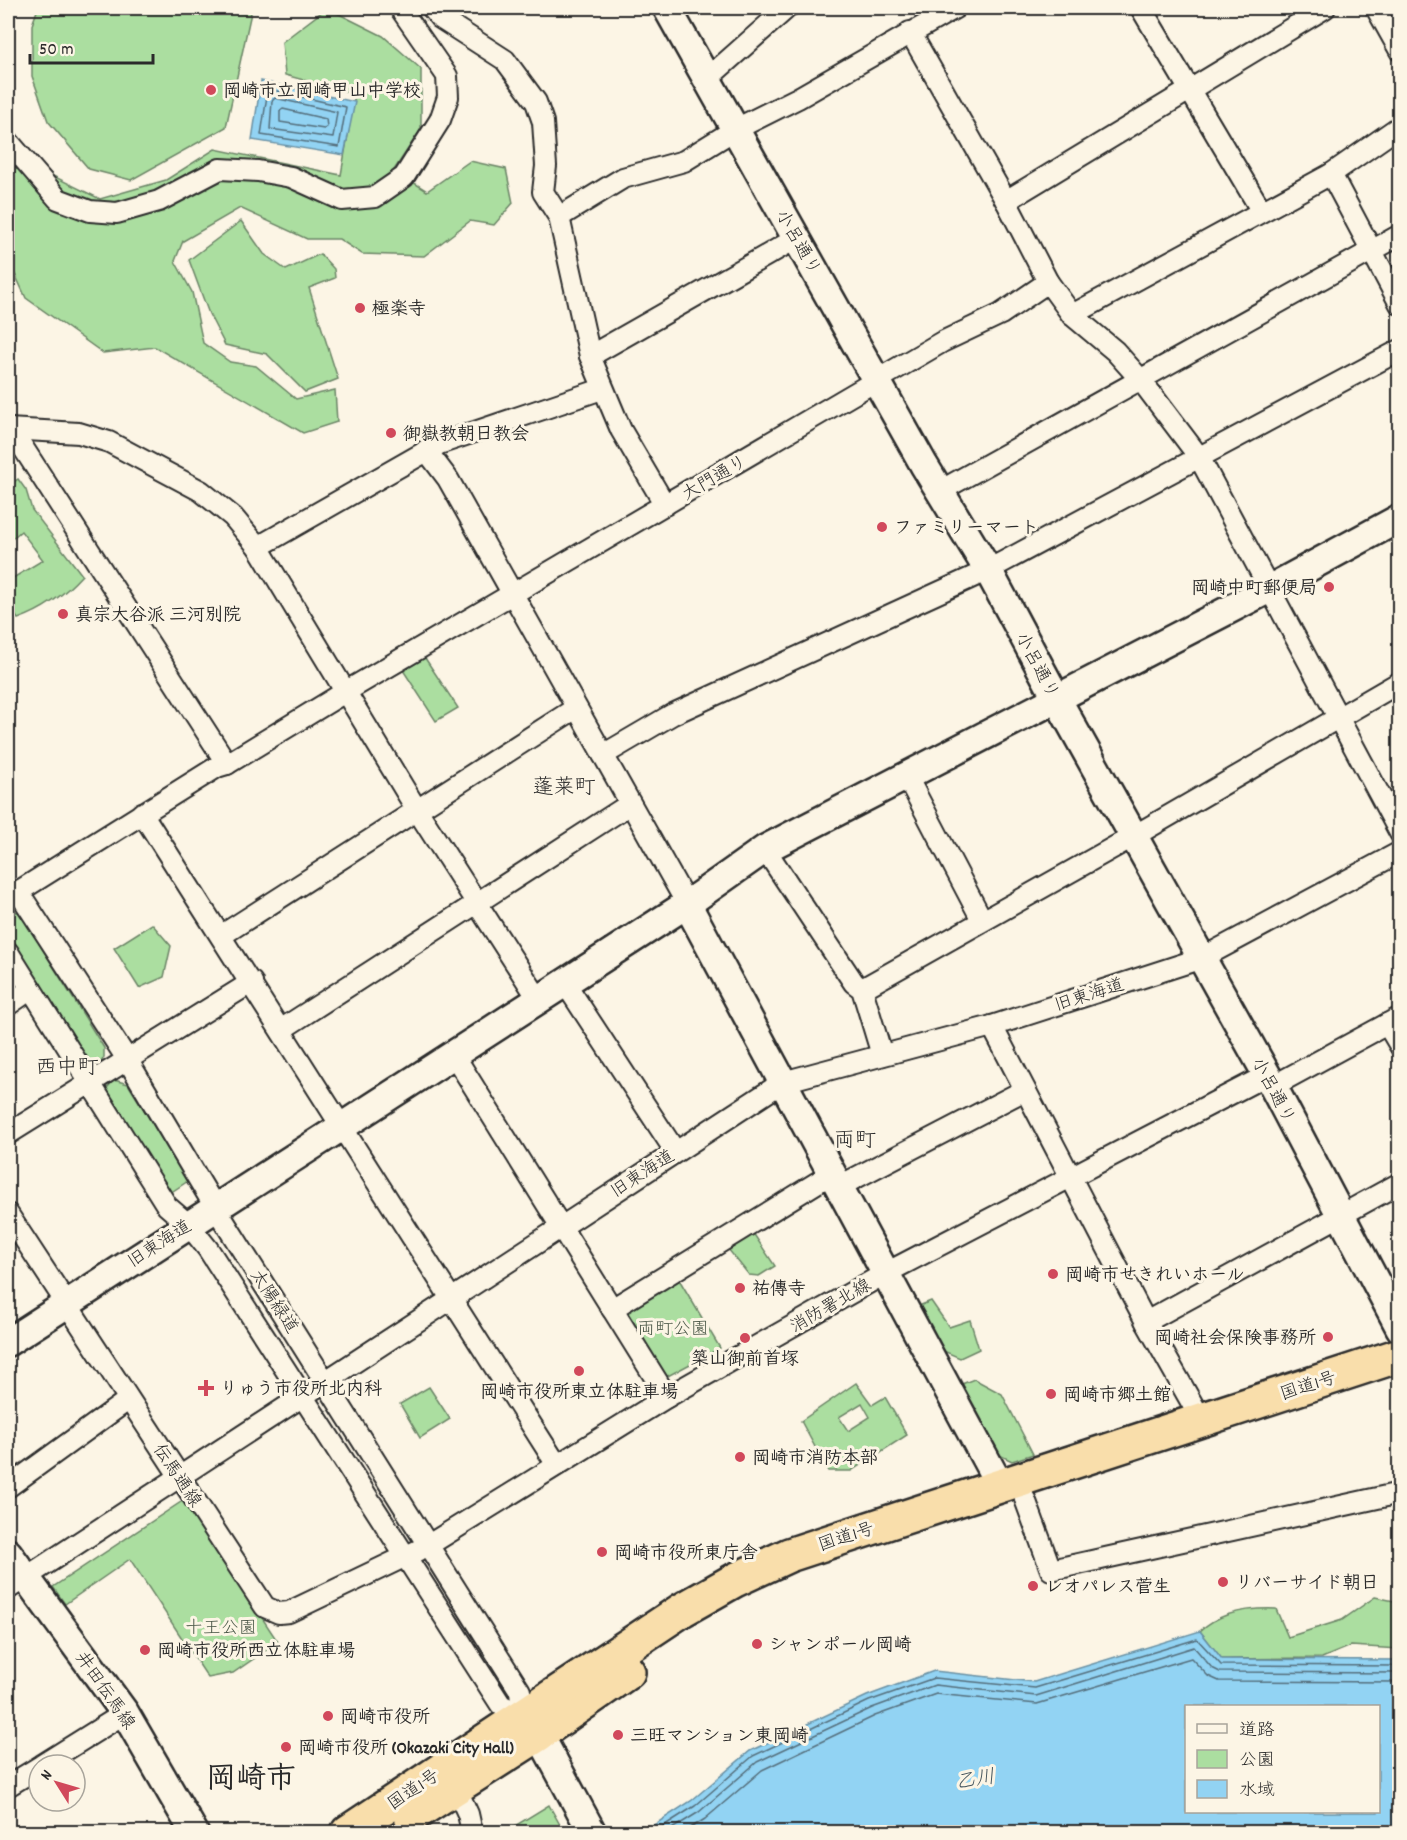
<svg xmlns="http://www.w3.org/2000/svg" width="1407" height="1840" font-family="Dekko,'Klee One',sans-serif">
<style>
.green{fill:#abdea0;stroke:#6b8466;stroke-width:1.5;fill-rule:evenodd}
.water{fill:#92d3f3;stroke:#6990a3;stroke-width:1.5;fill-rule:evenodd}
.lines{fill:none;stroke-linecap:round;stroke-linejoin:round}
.shore{stroke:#546e7b;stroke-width:1.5}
.street-casing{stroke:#2b2b2b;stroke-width:24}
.secondary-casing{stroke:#2b2b2b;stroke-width:32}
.highway-casing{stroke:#2b2b2b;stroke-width:38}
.street{stroke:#fcf5e5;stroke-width:20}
.secondary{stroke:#fcf5e5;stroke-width:27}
.highway{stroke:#f9deab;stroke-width:33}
.poi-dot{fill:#d1495b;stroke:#fcf5e5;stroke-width:2}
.labels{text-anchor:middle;stroke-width:6;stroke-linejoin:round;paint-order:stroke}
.poi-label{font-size:18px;font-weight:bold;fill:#2b2b2b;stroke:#fcf5e5;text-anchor:start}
.street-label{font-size:18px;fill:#2b2b2b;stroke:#fcf5e5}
.park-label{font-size:18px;fill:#4b5848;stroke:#fcf5e5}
.water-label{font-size:20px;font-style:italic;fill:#45555d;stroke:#fcf5e5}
.quarter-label{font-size:21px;fill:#2b2b2b;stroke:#fcf5e5}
.town-label{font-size:30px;font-weight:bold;fill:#2b2b2b;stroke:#fcf5e5}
</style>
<rect width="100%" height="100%" fill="#fcf5e5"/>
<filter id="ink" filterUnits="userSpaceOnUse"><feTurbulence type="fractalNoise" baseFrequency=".0167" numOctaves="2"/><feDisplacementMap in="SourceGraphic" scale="12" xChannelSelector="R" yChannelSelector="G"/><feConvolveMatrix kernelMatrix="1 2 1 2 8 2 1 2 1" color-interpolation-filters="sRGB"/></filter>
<g filter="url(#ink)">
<!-- green -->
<g class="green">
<polygon points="38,8 252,8 226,127 131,180 89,169 48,121 32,76 32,25"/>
<polygon points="327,8 383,36 421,69 421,129 394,170 427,191 470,161 506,169 513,203 494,225 470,221 424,256 362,254 339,239 307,239 240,208 183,241 175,261 192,292 203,343 230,362 256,366 296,399 335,390 337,422 303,433 155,347 103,353 26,298 8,259 8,124 11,133 53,176 100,199 166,180 215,149 341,175 355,94 285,75 282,42"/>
<polygon points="241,221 264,254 286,270 320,254 334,269 335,278 309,288 338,379 305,392 267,354 225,345 209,314 189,260"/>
<path d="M18,479L26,490L32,510L82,575C64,595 44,610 18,619L8,605V581L43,560L21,531L8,542V486Z"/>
<polygon points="423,655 458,708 436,721 401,667"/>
<polygon points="12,910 20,913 28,926 104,1048 104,1057 100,1064 92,1065 84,1060 8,942 8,911"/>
<polygon points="152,924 171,946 164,977 139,988 114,948"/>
<polygon points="114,1080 128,1084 188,1181 170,1193 111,1099 107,1088"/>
<polygon points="753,1233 775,1266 759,1276 749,1275 728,1249"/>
<polygon points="677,1276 720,1348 666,1377 625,1308"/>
<polygon points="931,1301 949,1327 970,1320 979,1349 960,1358 941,1350 919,1306"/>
<polygon points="974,1379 1002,1394 1033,1454 1012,1461 993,1452 957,1386"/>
<path d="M856,1383L872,1405L885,1397L907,1435L851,1471H828L801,1421ZM862,1403L870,1417L848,1431L839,1417Z"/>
<polygon points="429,1387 450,1419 420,1438 400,1404"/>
<polygon points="184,1500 278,1642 233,1673 208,1678 130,1559 65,1604 53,1587"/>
<path d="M1375,1597L1399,1602V1649L1351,1646L1322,1658L1222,1659L1200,1631C1220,1612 1250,1608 1276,1609L1288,1637L1342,1620Z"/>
<polygon points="549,1805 564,1832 505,1832"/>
</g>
<!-- water -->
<g class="water">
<polygon points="261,81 355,102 344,155 252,140"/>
<path d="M1200,1631L1222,1659L1399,1660V1832L1381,1830L643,1832L691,1801L750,1751L867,1696L934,1671L1034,1682ZM1186,1706H1378V1812H1186Z"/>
</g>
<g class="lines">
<!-- shore -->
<g class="shore">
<polygon points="268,89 346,107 339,147 261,135"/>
<polygon points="275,98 337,112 333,138 270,129 272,101"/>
<polygon points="283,109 326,119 327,127 324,129 280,122 280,111"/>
<polyline points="654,1832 695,1806 753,1756 869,1701 934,1678 1035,1688 1197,1639 1221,1665 1400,1666"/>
<polyline points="667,1832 699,1812 757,1762 872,1708 935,1685 1036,1696 1194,1647 1212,1668 1220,1672 1400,1673"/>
<polyline points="684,1832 705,1819 762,1770 875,1716 936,1694 1037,1704 1191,1658 1208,1676 1219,1681 1400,1682"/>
</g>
<!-- street casing -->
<g class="street-casing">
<g id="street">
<polyline points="432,8 440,18 505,60 536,102 543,122 546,166 543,192 559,217 590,356 621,430 665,505"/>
<polyline points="1141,8 1261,210"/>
<polyline points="1376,8 1400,51"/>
<polyline points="910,32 1006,201 1048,282"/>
<polyline points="707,79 787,8"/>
<polyline points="8,141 58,199 90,211 117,213 159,201 220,169 258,171 291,177 342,200 375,197 404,177 440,120 448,97 447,76 400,8"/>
<polyline points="1331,174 1400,304"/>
<polyline points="1006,201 1325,8"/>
<polyline points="559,217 623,178 684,161 734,130 798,98 955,8"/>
<polyline points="1072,315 1331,174 1400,126"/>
<polyline points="590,356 797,238"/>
<polyline points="8,429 79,433 109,442 201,491 233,517 258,547 417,810 539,1000"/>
<polyline points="11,429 227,764"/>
<polyline points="426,450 448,479 687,904"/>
<polyline points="940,491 1400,235"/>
<polyline points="258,547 439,444 602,389"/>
<polyline points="603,755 673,714 988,570 1400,350"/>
<polyline points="906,775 982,920"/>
<polyline points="142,813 557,1465"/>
<polyline points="765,849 854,983 862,989 882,1055"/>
<polyline points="18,891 127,1059 215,1207 520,1691 522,1715"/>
<polyline points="8,898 217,767 227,764 345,692 942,342 1001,314 1048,282 1072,315 1115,351 1140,379 1199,457 1400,833"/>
<polyline points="222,935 576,708"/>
<polyline points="8,952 167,1206 188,1224 208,1249 501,1705 522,1715 527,1721"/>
<polyline points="565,983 675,1151"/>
<polyline points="862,989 1134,836 1400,682"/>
<polyline points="8,1005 31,989"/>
<polyline points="1387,1024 1400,1046"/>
<polyline points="992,1026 1146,1322 1202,1421"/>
<polyline points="282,1029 630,804"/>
<polyline points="454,1055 667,1397"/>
<polyline points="1273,1086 1400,1017"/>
<polyline points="8,1134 252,982"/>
<polyline points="838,1187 1025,1090"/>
<polyline points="8,1214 265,1607 279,1613 289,1612 427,1546 667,1397 886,1273 1267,1075"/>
<polyline points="612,1309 831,1174"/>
<polyline points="1146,1322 1400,1183"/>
<polyline points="8,1487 128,1400"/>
<polyline points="1025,1499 1051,1570 1400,1493"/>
<polyline points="8,1589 783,1082 992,1026 1202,958 1400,852"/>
<polyline points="42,1765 125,1713"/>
<polyline points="8,1786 39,1767"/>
<polyline points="456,1788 468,1814 472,1832"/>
</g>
</g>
<!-- secondary casing -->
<g class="secondary-casing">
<g id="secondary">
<polyline points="667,8 924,465 988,570 1057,699 1267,1075 1400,1328"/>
<polyline points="687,904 1000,1486"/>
<polyline points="8,1342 687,904 765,849 1271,588 1400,518"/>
<polyline points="8,1553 125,1713 194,1832"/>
<polyline points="539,1734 592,1832"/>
</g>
</g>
<!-- highway casing -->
<g class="highway-casing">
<g id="highway">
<polyline points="411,1816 539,1734 628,1672"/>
<polyline points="348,1832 682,1610 735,1580 789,1555 1400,1355"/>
</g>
</g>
<!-- street -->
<use href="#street" class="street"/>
<!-- secondary -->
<use href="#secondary" class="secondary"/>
<!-- highway -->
<use href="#highway" class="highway"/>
</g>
</g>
<!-- markers -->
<g class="poi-dot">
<circle cx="211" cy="90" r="6"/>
<circle cx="360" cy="308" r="6"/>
<circle cx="391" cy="433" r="6"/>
<circle cx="882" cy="527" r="6"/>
<circle cx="1329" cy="587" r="6"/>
<circle cx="63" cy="614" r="6"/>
<circle cx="1053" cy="1274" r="6"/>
<circle cx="740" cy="1288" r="6"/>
<circle cx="1328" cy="1337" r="6"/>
<circle cx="745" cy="1338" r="6"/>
<circle cx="579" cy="1371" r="6"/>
<path d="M203 1379h6v6h6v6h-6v6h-6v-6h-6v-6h6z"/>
<circle cx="1051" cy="1394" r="6"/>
<circle cx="740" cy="1457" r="6"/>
<circle cx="602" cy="1552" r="6"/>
<circle cx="1223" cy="1582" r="6"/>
<circle cx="1033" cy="1586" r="6"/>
<circle cx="757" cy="1644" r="6"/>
<circle cx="145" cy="1650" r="6"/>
<circle cx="328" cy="1716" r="6"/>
<circle cx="618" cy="1735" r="6"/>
<circle cx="286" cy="1747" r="6"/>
</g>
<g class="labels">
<!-- poi labels -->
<g class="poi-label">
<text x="223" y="96">岡崎市立岡崎甲山中学校</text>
<text x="372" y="314">極楽寺</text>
<text x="403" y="439">御嶽教朝日教会</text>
<text x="894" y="533">ファミリーマート</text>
<text x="1317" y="593" text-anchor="end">岡崎中町郵便局</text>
<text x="75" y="620">真宗大谷派 三河別院</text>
<text x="1065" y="1280">岡崎市せきれいホール</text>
<text x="752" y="1294">祐傳寺</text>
<text x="1316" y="1343" text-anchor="end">岡崎社会保険事務所</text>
<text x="745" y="1364" text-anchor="middle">築山御前首塚</text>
<text x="220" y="1394">りゅう市役所北内科</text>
<text x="579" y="1397" text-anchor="middle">岡崎市役所東立体駐車場</text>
<text x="1063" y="1400">岡崎市郷土館</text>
<text x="752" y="1463">岡崎市消防本部</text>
<text x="614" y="1558">岡崎市役所東庁舎</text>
<text x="1235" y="1588">リバーサイド朝日</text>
<text x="1045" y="1592">レオパレス菅生</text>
<text x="769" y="1650">シャンポール岡崎</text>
<text x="157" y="1656">岡崎市役所西立体駐車場</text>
<text x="340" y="1722">岡崎市役所</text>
<text x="630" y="1741">三旺マンション東岡崎</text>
<text x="298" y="1753">岡崎市役所 (Okazaki City Hall)</text>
</g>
<!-- street labels -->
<g class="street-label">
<text transform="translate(799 242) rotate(60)" y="6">小呂通り</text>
<text transform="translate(714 477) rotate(-30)" y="6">大門通り</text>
<text transform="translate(1038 665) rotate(62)" y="6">小呂通り</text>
<text transform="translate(1089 994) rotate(-18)" y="6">旧東海道</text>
<text transform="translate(1274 1090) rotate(62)" y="6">小呂通り</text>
<text transform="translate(642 1173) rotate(-33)" y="6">旧東海道</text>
<text transform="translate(159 1243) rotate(-33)" y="6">旧東海道</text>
<text transform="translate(275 1301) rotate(57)" y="6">太陽緑道</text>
<text transform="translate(830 1305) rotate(-30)" y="6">消防署北線</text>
<text transform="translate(1308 1385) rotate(-18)" y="6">国道1号</text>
<text transform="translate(178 1475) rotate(56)" y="6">伝馬通線</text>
<text transform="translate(846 1536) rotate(-18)" y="6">国道1号</text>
<text transform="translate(106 1690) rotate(55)" y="6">井田伝馬線</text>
<text transform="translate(413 1789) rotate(-34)" y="6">国道1号</text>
</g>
<!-- park labels -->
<g class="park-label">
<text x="673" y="1334">両町公園</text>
<text x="221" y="1633">十王公園</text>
</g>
<!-- water labels -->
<g class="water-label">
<text transform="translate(975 1778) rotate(-9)" y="7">乙川</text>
</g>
<!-- quarter labels -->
<g class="quarter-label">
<text x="564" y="793">蓬莱町</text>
<text x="67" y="1073">西中町</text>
<text x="855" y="1146">両町</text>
</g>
<!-- town labels -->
<g class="town-label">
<text x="251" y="1787">岡崎市</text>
</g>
</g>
<!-- margin -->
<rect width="1407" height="1840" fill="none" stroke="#fcf5e5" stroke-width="30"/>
<rect x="15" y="15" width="1377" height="1810" fill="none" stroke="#2b2b2b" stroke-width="2" filter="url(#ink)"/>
<!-- legend -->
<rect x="1185" y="1705" width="195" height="108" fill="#fcf5e5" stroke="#a8a49b" stroke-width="1.5"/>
<rect x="1197" y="1724" width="30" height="9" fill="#fcf5e5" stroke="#a8a49b" stroke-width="1.5"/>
<text x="1239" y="1735" font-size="18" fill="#2b2b2b">道路</text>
<rect x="1197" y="1750" width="30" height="18" fill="#abdea0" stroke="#a8a49b" stroke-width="1.5"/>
<text x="1239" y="1765" font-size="18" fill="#2b2b2b">公園</text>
<rect x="1197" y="1780" width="30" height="18" fill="#92d3f3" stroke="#a8a49b" stroke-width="1.5"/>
<text x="1239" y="1795" font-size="18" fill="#2b2b2b">水域</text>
<!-- north arrow -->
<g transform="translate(57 1783) rotate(307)"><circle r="28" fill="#fcf5e5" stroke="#a8a49b" stroke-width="1.5"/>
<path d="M0-4.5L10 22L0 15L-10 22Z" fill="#d1495b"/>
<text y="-9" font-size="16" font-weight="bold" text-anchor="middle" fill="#2b2b2b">N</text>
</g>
<!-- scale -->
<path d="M30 54v9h123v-9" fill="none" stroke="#2b2b2b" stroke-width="3"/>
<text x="39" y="54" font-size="18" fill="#2b2b2b" stroke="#fcf5e5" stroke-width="4.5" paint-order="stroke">50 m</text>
</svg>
